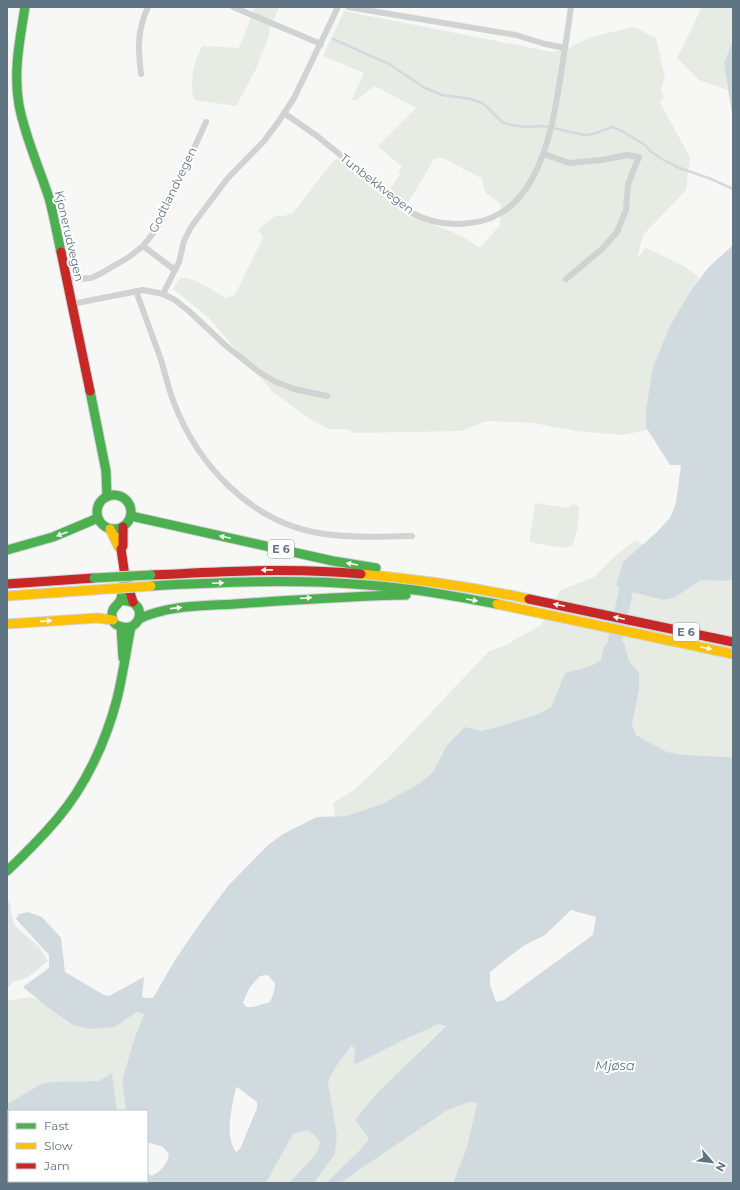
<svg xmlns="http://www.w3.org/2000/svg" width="740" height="1190" font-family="Montserrat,sans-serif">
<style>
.built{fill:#e5e7e7}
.green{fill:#e6ebe4}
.water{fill:#d1dade;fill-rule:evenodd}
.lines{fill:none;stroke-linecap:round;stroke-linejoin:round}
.stream{stroke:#d1dade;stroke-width:2.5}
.river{stroke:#d1dade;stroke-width:14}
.fast-casing{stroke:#d2d4d5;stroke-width:11}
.slow-casing{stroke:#d2d4d5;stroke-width:11}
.jam-casing{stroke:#d2d4d5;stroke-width:11}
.street{stroke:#d1d2d2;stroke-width:6}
.fast{stroke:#4caf50;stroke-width:9}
.slow{stroke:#ffc107;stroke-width:9}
.jam{stroke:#c62828;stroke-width:9}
.fast-bridge-casing{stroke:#d4d5d5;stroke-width:11;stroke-linecap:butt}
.slow-bridge-casing{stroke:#d4d5d5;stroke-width:11;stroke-linecap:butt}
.fast-bridge{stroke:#4caf50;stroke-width:9}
.slow-bridge{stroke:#ffc107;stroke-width:9}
.oneway{fill:#f6fbf6}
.labels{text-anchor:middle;stroke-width:4;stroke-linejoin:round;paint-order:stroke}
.shield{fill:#fff;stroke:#909ea8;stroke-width:1}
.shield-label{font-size:11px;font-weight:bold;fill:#607583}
.street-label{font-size:12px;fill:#607583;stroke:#fff}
.water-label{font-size:13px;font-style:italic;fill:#5f7b85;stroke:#fff}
</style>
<rect width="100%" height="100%" fill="#f7f7f6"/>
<!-- built -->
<polygon class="built" points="7,900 10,904 12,918 15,926 40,948 48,961 28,977 13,982 7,989"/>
<!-- green -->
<g class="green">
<path d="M255,7H279L269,31V35L256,69L236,106L194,100C189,82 194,62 202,46L239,48Z"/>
<polygon points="702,7 733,7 733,40 724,63 728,90 699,80 677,58"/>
<path d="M344,11L552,52L569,48L591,37L634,27L656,38L665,77L661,89L664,98L660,103L690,157L686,190L643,235L637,258L646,248L684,266L699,278L671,326L653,367L649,430L621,435L576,431L533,423L489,421L483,422L462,431L355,433L345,429H329L308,418L287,402L270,390L271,389L266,384L208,317L173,289C175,286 177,281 180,279C189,273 217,293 226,298L235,295L263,237L258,230L275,216H284L293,213L334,160L339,159L406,215L450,231L463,237L480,248L500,225L501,204L486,193L481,178L443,158L434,159L407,205L388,192L400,175L398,173L402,167L378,146L416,108L375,86L355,101L352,99L364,73L323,56Z"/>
<polygon points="535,503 568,508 573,504 579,506 578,526 573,545 564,548 530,542 530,536"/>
<polygon points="635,540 643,545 623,562 620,589 663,600 674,598 701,580 724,581 733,579 733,756 728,757 685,755 667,752 636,735 632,724 639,690 639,673 629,661 624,642 603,650 601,660 591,666 565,673 551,707 539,714 497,727 480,731 447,745 433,772 420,783 382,804 346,816 335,817 333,803 355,789 390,756 488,652 504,646 541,625 561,590 594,577 614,557"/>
<polygon points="30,997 39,1000 47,1007 73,1025 115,1027 137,1012 144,1013 135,1037 122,1080 126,1111 117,1111 112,1074 99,1081 52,1082 41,1084 7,1104 7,1001"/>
<polygon points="439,1024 446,1025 376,1094 355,1120 359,1126 369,1139 358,1152 326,1183 314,1183 335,1154 337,1135 328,1082 335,1068 351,1046 355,1047 399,1042"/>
<polygon points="469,1102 477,1103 467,1147 453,1183 340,1183 446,1111"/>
<polygon points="307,1130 314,1135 320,1143 316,1154 289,1183 266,1183 293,1134"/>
<polygon points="7,1173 9,1173 9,1181 124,1181 125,1183 7,1183"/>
</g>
<!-- water -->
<g class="water">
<polygon points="733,40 733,120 724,63"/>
<polygon points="733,245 733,579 724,581 701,580 674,598 663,600 620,589 616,585 623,562 656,533 670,518 676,503 681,465 670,465 646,427 646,410 653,367 670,326 692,289 708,268"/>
<path d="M609,639L624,642L629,661L639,673V690L632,724L636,735L667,752L685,755L728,757L733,756V1183H453L467,1147L477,1103L469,1102L446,1111L340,1183H326L358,1152L369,1139L355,1120L376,1094L446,1026L439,1024L399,1042L358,1063L354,1064L355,1048L351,1046L335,1068L328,1082L337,1135L335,1154L314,1183H289L316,1154L320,1143L314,1135L307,1130L293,1134L266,1183H125L124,1181H147V1173L152,1176C161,1171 167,1165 169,1154L163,1147L147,1142V1111H126L122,1080L135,1037L144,1014L137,1012L115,1027L92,1029L73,1025L47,1007L23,987L49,968V955L16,919L19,914L28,912L42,917L61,938L65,972L104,995L109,996L144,977L142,997L145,998H153L175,960L201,922L228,886L268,845L283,834L317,817L346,816L382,804L420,783L433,772L447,745L465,727L480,731L497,727L539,714L551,707L565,673L591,666L601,660L603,650ZM571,910L596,917L593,935L504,1000L496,1002L490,985V972L523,946L545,935ZM268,975L275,983L274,992L270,1002L253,1007H246L243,1002L250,987L260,976ZM237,1087L257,1102V1108L240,1149L236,1152C224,1136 232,1107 236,1088Z"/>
<polygon points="112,1073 117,1111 9,1111 9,1173 7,1173 7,1104 41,1084 52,1082 99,1081"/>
</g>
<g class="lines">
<!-- stream -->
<polyline class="stream" points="333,39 389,64 425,88 442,95 471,99 482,103 486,106 502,122 511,125 526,127 544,126 584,135 593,134 612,127 622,131 645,145 650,151 660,158 677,167 711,179 733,189"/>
<!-- river -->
<polyline class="river" points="615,640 626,591"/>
<!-- fast casing -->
<g class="fast-casing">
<g id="fast">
<path d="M25,7C20,39 13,72 19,105C25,137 39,167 49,198C54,216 57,234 61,252"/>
<polyline points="90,391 106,471 107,497"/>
<circle cx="114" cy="512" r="17"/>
<polyline points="131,516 333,561 376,568"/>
<polyline points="7,550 53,537 98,518"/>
<path d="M151,586C223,582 295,579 367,585C411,588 454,596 497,604"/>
<path d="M120,601C150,598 142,635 119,626C115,625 112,621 112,617C111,608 116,607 120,601C122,597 123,588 124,583"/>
<path d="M139,619C168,605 203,606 235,604C292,600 349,596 406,595"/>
<polyline points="121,627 123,658"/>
<path d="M7,871C25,854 42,837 58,818C86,785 106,741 117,699C123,675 126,651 131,627"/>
</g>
</g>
<!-- slow casing -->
<g class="slow-casing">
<g id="slow">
<polyline points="110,529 118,546 121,549"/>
<path d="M361,574C417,579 473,587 529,599"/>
<polyline points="7,596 93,590"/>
<polyline points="497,604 733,654"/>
<polyline points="7,624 97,618 113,620"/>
</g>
</g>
<!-- jam casing -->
<g class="jam-casing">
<g id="jam">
<polyline points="61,252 90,391"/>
<polyline points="123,527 123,546 121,549 125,576 133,602"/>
<path d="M151,575C221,572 291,567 361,574"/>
<polyline points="7,584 94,578"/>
<polyline points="529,599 733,642"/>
</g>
</g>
<!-- street -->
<g class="street">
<polyline points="233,7 321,44"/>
<polyline points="348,7 516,35 545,44 565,48 571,7"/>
<path d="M141,74C138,49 137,30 148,7"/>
<path d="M284,113L317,136L412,213C431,223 449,226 470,223C548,215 555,107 565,48"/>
<polyline points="544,154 569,163 602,160 627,155 639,157 628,184 626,210 617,232 602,249 566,279"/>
<polyline points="143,246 175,270"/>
<polyline points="67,280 91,278 100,274 129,257 143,246 158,227 206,122"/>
<path d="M136,291C144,313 152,335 160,357C165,372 168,388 174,403C198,465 250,521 318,533C349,538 381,537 412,536"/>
<polyline points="163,294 179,262 184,241 191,227 227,179 264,141 279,121 294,98 338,7"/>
<polyline points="72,304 143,290 163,294 175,300 190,312 225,345 259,372 276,382 294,389 327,396"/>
</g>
<!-- fast -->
<use href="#fast" class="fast"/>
<!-- slow -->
<use href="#slow" class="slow"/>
<!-- jam -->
<use href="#jam" class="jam"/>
<!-- fast-bridge casing -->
<g class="fast-bridge-casing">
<polyline id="fast-bridge" points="94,578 151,575"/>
</g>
<!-- slow-bridge casing -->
<g class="slow-bridge-casing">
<polyline id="slow-bridge" points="93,590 151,586"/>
</g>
<!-- fast-bridge -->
<use href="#fast-bridge" class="fast-bridge"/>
<!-- slow-bridge -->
<use href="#slow-bridge" class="slow-bridge"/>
</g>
<!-- one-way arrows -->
<defs><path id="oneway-solid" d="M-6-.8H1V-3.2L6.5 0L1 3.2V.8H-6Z"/></defs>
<g class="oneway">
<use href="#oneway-solid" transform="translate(62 534) rotate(160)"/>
<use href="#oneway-solid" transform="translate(225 537) rotate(-168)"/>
<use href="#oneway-solid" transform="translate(352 564) rotate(-170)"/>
<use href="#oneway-solid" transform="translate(267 570) rotate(179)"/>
<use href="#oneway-solid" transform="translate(218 583) rotate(-3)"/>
<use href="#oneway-solid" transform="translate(306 598) rotate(-4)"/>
<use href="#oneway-solid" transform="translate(472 600) rotate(10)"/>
<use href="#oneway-solid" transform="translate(559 605) rotate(-168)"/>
<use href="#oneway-solid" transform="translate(176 608) rotate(-6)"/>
<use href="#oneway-solid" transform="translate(619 618) rotate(-168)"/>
<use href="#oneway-solid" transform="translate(46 621) rotate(-4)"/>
<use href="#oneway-solid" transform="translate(706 648) rotate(12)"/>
</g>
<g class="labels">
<!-- shield labels -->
<g class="shield">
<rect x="268" y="540" width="26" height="18" rx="3"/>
<rect x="673" y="623" width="26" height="18" rx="3"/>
</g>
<g class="shield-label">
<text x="281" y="553">E 6</text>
<text x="686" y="636">E 6</text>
</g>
<!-- street labels -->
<g class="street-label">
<text transform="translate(377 184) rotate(38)" y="4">Tunbekkvegen</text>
<text transform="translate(173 190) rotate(-64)" y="4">Godtlandvegen</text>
<text transform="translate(69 236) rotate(77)" y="4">Kjonerudvegen</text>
</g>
<!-- water labels -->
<g class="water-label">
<text x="615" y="1070">Mjøsa</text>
</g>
</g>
<!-- border -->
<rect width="740" height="1190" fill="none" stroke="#607583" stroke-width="16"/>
<!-- legend -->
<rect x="8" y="1110" width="140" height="72" fill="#ffffff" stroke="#bfc8cd"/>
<rect x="16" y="1123" width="20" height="6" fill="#4caf50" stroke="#bfc8cd"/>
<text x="44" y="1130" font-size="12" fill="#607583">Fast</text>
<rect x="16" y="1143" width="20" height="6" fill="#ffc107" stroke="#bfc8cd"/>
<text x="44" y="1150" font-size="12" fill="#607583">Slow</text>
<rect x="16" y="1163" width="20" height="6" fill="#c62828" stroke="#bfc8cd"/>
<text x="44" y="1170" font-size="12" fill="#607583">Jam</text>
<!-- north arrow -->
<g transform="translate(712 1162) rotate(118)" stroke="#ffffff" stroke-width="3" paint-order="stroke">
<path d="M0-3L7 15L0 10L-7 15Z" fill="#607583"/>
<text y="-6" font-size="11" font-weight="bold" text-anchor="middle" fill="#607583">N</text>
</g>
</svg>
